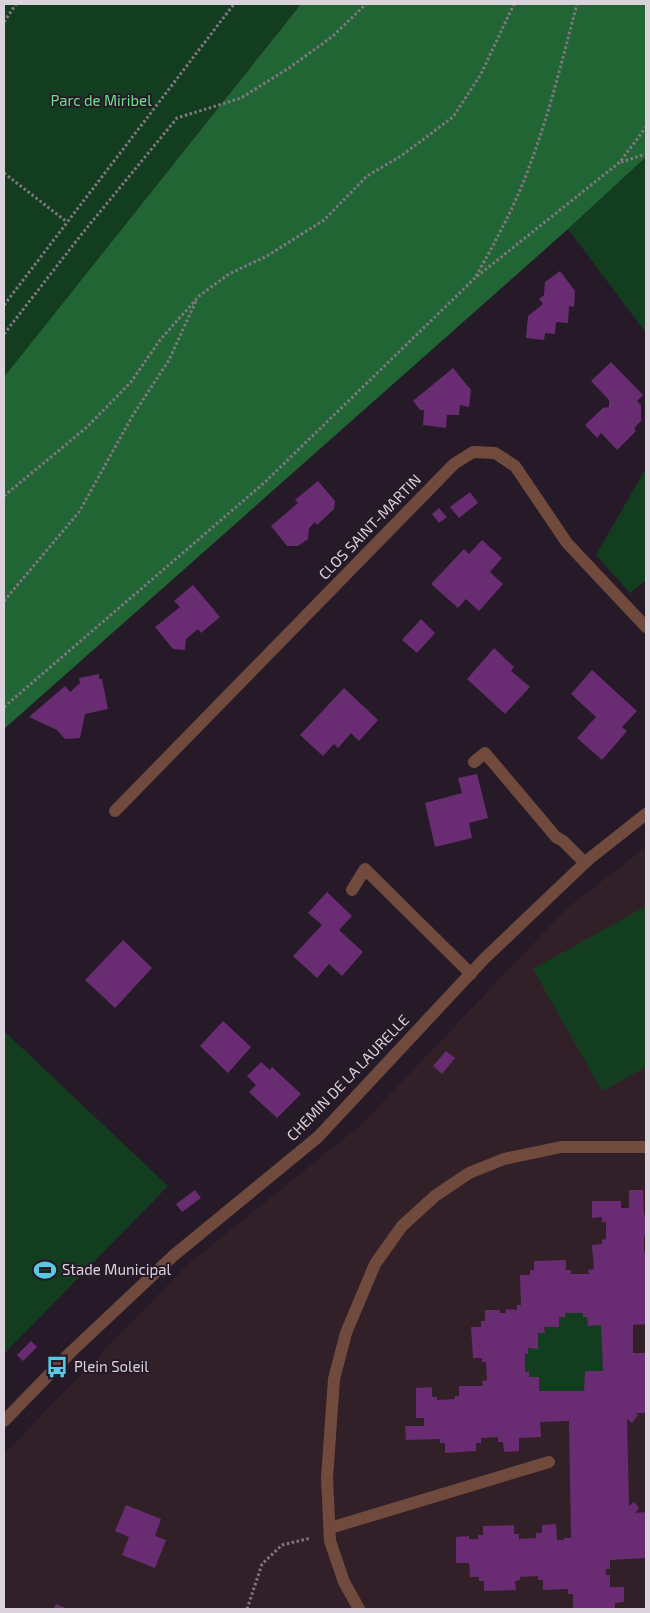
<svg xmlns="http://www.w3.org/2000/svg" width="650" height="1613" font-family="'Exo 2',sans-serif">
<style>
.education{fill:#322029}
.green{fill:#133d1f}
.forest{fill:#216535}
.building{fill:#692c72;fill-rule:evenodd}
.lines{fill:none;stroke-linecap:round;stroke-linejoin:round}
.path{stroke:#817783;stroke-width:3;stroke-dasharray:2.5 2.5;stroke-linecap:butt}
.lane{stroke:#714a3e;stroke-width:12}
.street{stroke:#714a3e;stroke-width:12}
.labels{text-anchor:middle;stroke-width:4;stroke-linejoin:round;paint-order:stroke}
.park-label{font-size:15px;fill:#6edf8a;stroke:#261a28}
.street-label{font-size:15px;fill:#dbd3dc;stroke:#261a28}
.poi-label{font-size:15px;fill:#dbd3dc;stroke:#261a28;text-anchor:start}
</style>
<rect width="100%" height="100%" fill="#261a28"/>
<!-- education -->
<polygon class="education" points="646,847 646,1609 4,1609 4,1454 187,1265 361,1125 567,908"/>
<!-- green -->
<g class="green">
<polygon points="4,4 301,4 4,377"/>
<polygon points="646,157 646,333 568,229"/>
<polygon points="646,468 646,580 630,593 596,555"/>
<polygon points="646,906 646,1067 602,1091 533,969"/>
<polygon points="4,1031 168,1186 4,1354"/>
<polygon points="565,1313 583,1313 583,1317 587,1317 588,1326 601,1325 603,1371 585,1372 584,1391 539,1391 539,1377 529,1377 525,1372 525,1354 528,1353 528,1348 538,1349 538,1333 545,1333 544,1327 559,1327 559,1317 565,1317"/>
</g>
<!-- forest -->
<polygon class="forest" points="301,4 646,4 646,157 568,229 4,729 4,377"/>
<!-- building -->
<g class="building">
<polygon points="560,271 575,291 574,307 569,306 568,323 556,322 555,334 545,333 544,340 526,338 528,316 543,304 539,299 544,295 545,282"/>
<polygon points="611,362 643,395 637,401 641,405 641,421 634,428 636,431 617,450 601,433 597,438 585,425 603,408 609,407 609,400 591,381"/>
<polygon points="453,368 471,390 469,407 460,405 459,415 447,415 446,428 423,425 424,410 420,410 413,401"/>
<polygon points="318,481 335,501 334,509 317,525 315,522 309,528 308,539 298,546 287,546 271,526 298,503 295,500"/>
<polygon points="470,492 478,503 459,518 450,507"/>
<polygon points="439,508 447,517 439,523 432,514"/>
<polygon points="482,540 502,558 490,572 503,584 479,611 466,599 458,608 431,584 464,549 469,554"/>
<polygon points="193,585 220,617 201,633 198,629 186,639 185,650 173,649 155,627 180,607 174,601"/>
<polygon points="421,619 435,633 417,653 402,640"/>
<polygon points="494,648 514,667 511,671 530,687 505,714 467,679"/>
<polygon points="592,670 637,711 622,727 627,731 602,760 577,738 596,717 571,694"/>
<polygon points="99,674 99,679 102,679 108,709 85,714 80,738 65,739 57,730 29,717 65,686 70,692 80,683 79,678"/>
<polygon points="344,688 378,720 359,741 351,733 338,748 334,744 323,756 300,735"/>
<polygon points="477,774 488,818 469,823 472,838 435,847 425,803 462,793 458,778"/>
<polygon points="327,892 352,916 339,930 363,952 342,976 329,964 317,978 293,956 322,925 308,913"/>
<polygon points="123,940 152,968 115,1008 85,980"/>
<polygon points="223,1021 251,1047 228,1073 200,1046"/>
<polygon points="446,1051 455,1058 442,1074 433,1066"/>
<polygon points="261,1062 270,1070 272,1067 301,1094 277,1118 249,1092 256,1085 247,1076"/>
<polygon points="195,1190 201,1198 182,1212 176,1204"/>
<path d="M629,1190H643L644,1215H646V1235H644V1253H646V1324L633,1325V1353H646V1413H635L638,1415L632,1423L627,1419L629,1506L634,1502L639,1508L635,1513L646,1512V1558L610,1560V1569H606V1575H610V1587H624V1602L615,1603V1608L612,1609H573V1594H568V1589L543,1590V1580H538V1576L520,1577V1580L515,1581L516,1590L484,1591V1581H479V1577H470L469,1563H456V1537L469,1536V1539H478V1535H483V1526L514,1525V1534H519V1539L536,1538V1533H542V1525L556,1524L557,1540H564V1538H571L569,1421L540,1422L541,1437L519,1438V1451L504,1452L503,1442H498V1437L481,1438V1443H476V1451L445,1453V1443H440V1439L406,1440L405,1426H424V1418H416V1388L432,1387V1397H437V1400L455,1399V1396H459V1386H483L482,1381L487,1380L486,1362H482V1358H473L471,1327H481V1321H485V1310H500V1313H506V1309L517,1310V1305H521L520,1275H530V1270H534V1261L566,1260V1270H571V1274H589L588,1270L594,1269L592,1245L602,1244V1240L606,1239V1222H602V1217L592,1218V1201H621V1208H629ZM565,1313H583V1317H587L588,1326L601,1325L603,1371H585L584,1391H539V1377H529V1372H525V1354H528V1348L538,1349V1333H545L544,1327H559V1317H565Z"/>
<polygon points="31,1341 37,1347 23,1361 17,1355"/>
<polygon points="126,1505 161,1519 155,1536 166,1540 155,1568 122,1555 129,1537 115,1531"/>
<polygon points="56,1604 68,1609 54,1609"/>
</g>
<g class="lines">
<!-- path -->
<g class="path">
<polyline points="4,22 16,4"/>
<polyline points="621,162 646,154"/>
<polyline points="4,173 67,222"/>
<path d="M476,276C497,239 517,202 531,162C550,111 563,57 577,4"/>
<polyline points="4,305 234,4"/>
<polyline points="4,334 81,235 177,118 241,98 289,68 333,36 366,4"/>
<polyline points="4,496 87,427 131,382 160,340 199,296 229,274 267,256 324,220 367,176 401,156 453,117 481,74 514,4"/>
<polyline points="4,601 79,512 133,415 169,360 196,301"/>
<polyline points="4,707 264,483 475,278 620,162 646,127"/>
<polyline points="247,1609 262,1564 282,1545 311,1538"/>
</g>
<!-- lane -->
<g class="lane">
<polyline points="474,762 485,753 556,837 563,841 585,863"/>
<polyline points="352,890 365,869 471,974"/>
<polyline points="330,1528 549,1462"/>
</g>
<!-- street -->
<g class="street">
<polyline points="115,811 454,464 473,452 495,453 515,466 567,543 646,627"/>
<polyline points="4,1421 71,1352 173,1256 318,1137 484,959 589,859 646,814"/>
<polyline points="359,1609 344,1582 330,1541 327,1478 334,1379 346,1333 375,1264 402,1226 435,1196 469,1173 504,1159 561,1147 646,1147"/>
</g>
</g>
<!-- icons -->
<defs>
<g id="stadium-bare" transform="scale(1.725)"><path d="M0-5a6.5 5 0 1 0 0 10a6.5 5 0 1 0 0-10ZM-3.5-1.8h7v3.6h-7Z" fill="#57c9e2" stroke="#261a28" stroke-width="2.5" paint-order="stroke"/></g>
<g id="bus-bare" transform="scale(1.725)"><path d="M-5-6H5V4H4V6H2V4H-2V6H-4V4H-5ZM-3.5-4V0h7V-4ZM-3.5 1.2v1.5H-2V1.2ZM2 1.2v1.5H3.5V1.2Z" fill="#57c9e2" stroke="#261a28" stroke-width="2.5" paint-order="stroke"/></g>
</defs>
<g fill-rule="evenodd">
<use href="#stadium-bare" x="45" y="1270"/>
<use href="#bus-bare" x="57" y="1367"/>
</g>
<g class="labels">
<!-- park labels -->
<g class="park-label">
<text x="101" y="106">Parc de Miribel</text>
</g>
<!-- street labels -->
<g class="street-label">
<text transform="translate(370 527) rotate(-46)" y="5">CLOS SAINT-MARTIN</text>
<text transform="translate(348 1078) rotate(-46)" y="5">CHEMIN DE LA LAURELLE</text>
</g>
<!-- poi labels -->
<g class="poi-label">
<text x="62" y="1275">Stade Municipal</text>
<text x="74" y="1372">Plein Soleil</text>
</g>
</g>
<!-- border -->
<rect width="650" height="1613" fill="none" stroke="#dbd3dc" stroke-width="10"/>
</svg>
